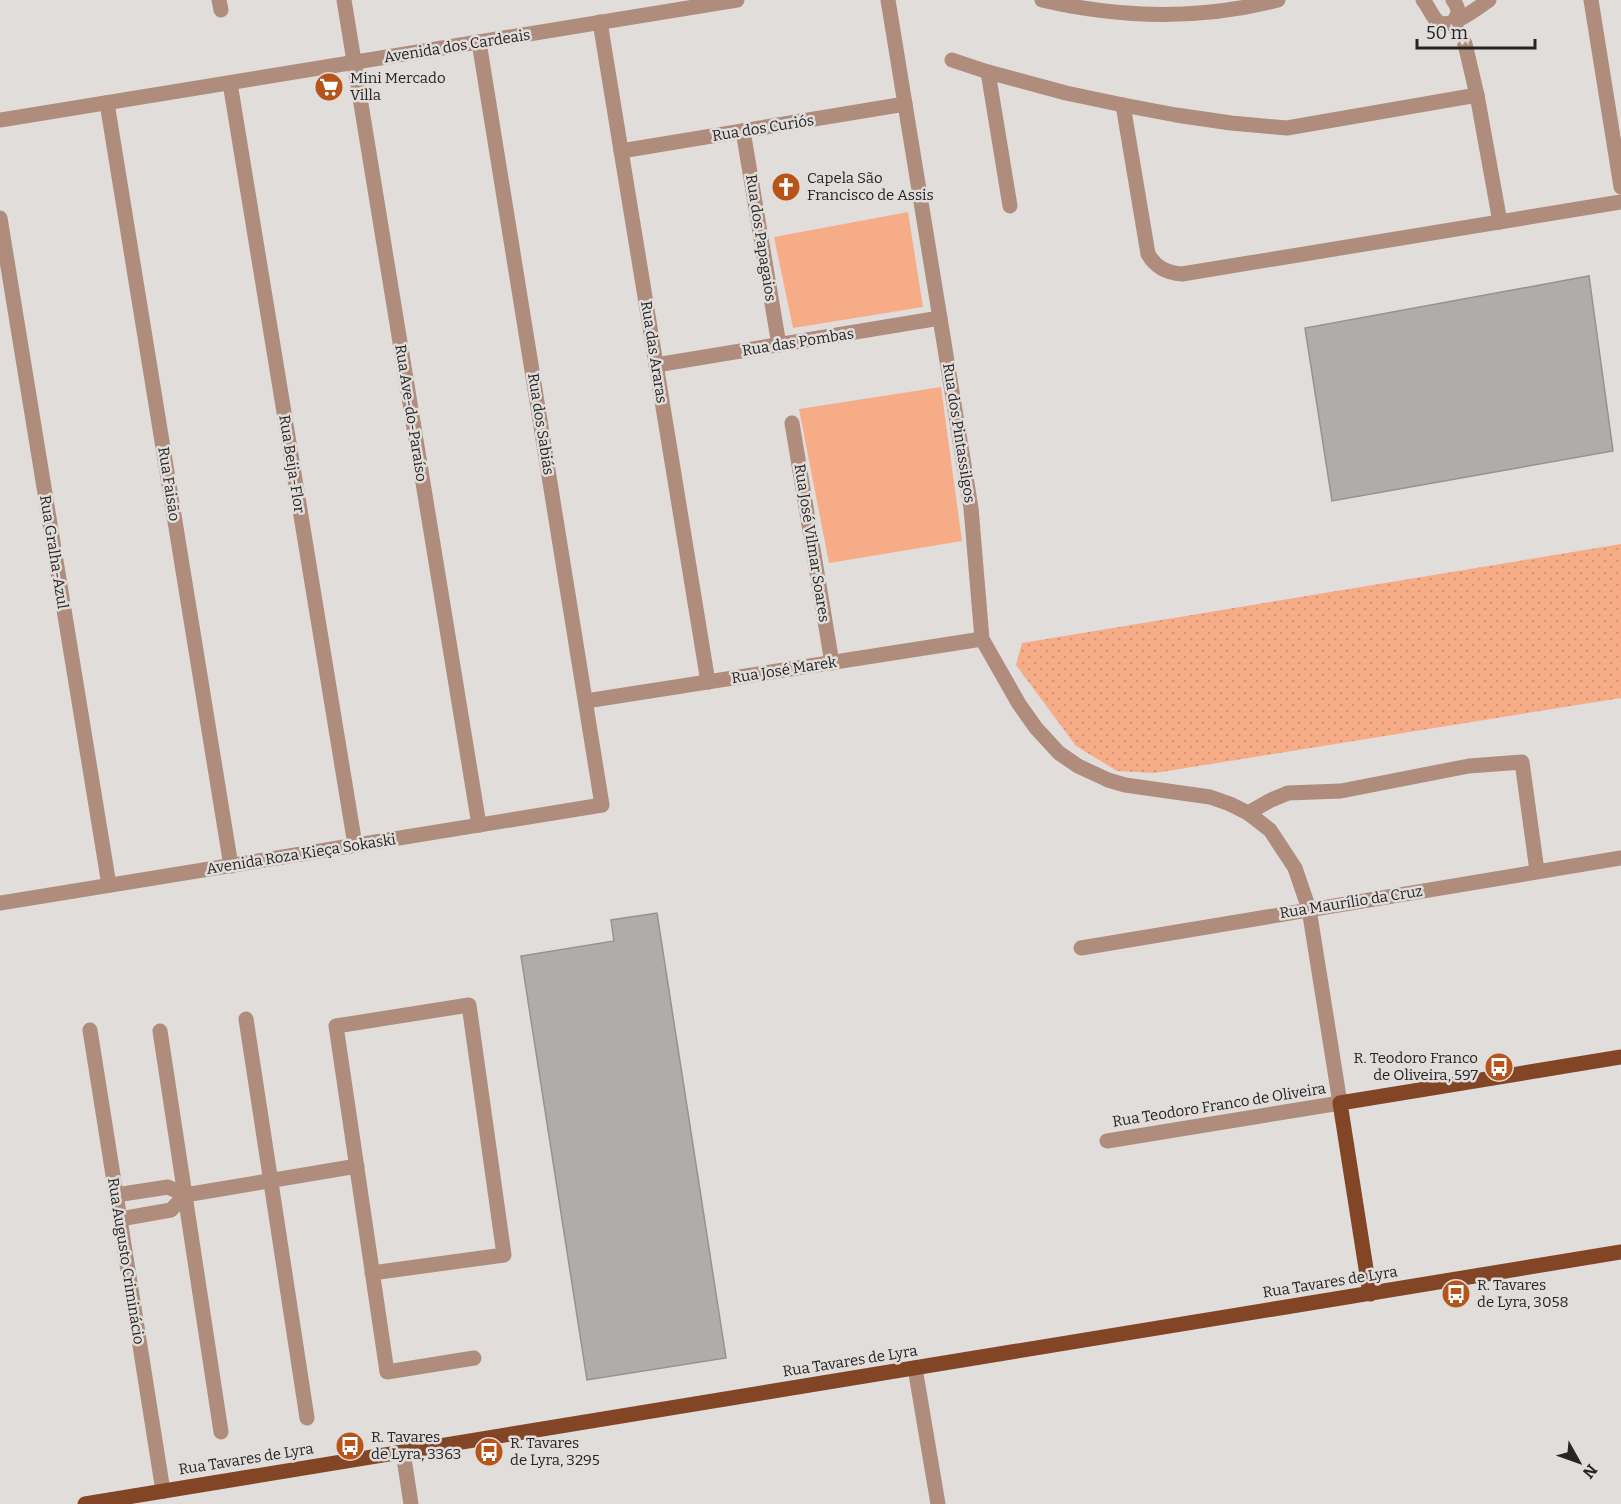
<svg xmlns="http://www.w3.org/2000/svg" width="1621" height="1504" font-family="Bitter,serif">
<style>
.grass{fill:url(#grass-dots)}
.park{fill:#f7ac88}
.building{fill:#b0acaa;stroke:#969290;stroke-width:1.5}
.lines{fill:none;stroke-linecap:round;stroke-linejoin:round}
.minor{stroke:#af8c7b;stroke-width:15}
.major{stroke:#824526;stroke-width:15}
.labels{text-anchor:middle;stroke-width:5;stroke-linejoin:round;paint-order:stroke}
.street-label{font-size:15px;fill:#262424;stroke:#e1dddb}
.poi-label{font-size:15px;fill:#262424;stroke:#e1dddb;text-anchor:start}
</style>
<defs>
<pattern id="grass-dots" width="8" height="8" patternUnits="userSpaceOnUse" patternTransform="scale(1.5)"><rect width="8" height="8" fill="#f7ac88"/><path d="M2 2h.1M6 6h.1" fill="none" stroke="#d49475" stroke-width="1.8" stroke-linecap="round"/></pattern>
</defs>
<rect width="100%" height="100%" fill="#e1dddb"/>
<!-- grass -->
<polygon class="grass" points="1621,544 1621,698 1155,773 1117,771 1076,746 1016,665 1022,643"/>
<!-- park -->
<g class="park">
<polygon points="908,212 923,307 793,328 774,237"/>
<polygon points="941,387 962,541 829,563 799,409"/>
</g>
<!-- building -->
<g class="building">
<polygon points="1589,276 1613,451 1332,501 1305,328"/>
<polygon points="657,913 726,1358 587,1380 521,956 614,941 611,920"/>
</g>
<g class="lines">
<!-- minor -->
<g class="minor">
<polyline points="219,0 221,10"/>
<polyline points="344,0 479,825"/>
<polyline points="888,0 971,508 982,639 1019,704 1036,728 1059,753 1078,766 1108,780 1125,785 1210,797 1230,804 1248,813 1270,830 1295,868 1309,909 1340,1103 1107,1141"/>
<path d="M1042,0C1119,18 1200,20 1278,0"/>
<path d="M1423,0C1428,6 1432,16 1437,21C1449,31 1479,7 1489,0"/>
<polyline points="1591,0 1621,187"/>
<polyline points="600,22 708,682"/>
<polyline points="1453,23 1465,44 1477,95 1500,222"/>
<path d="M1453,23C1459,13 1460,10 1453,0"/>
<polyline points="952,60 988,72 1066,93 1123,105 1176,115 1231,123 1287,128 1477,95"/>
<polyline points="988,72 1010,206"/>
<polyline points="230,83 355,845"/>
<polyline points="107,103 231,866"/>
<path d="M1123,105L1148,254C1156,268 1167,273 1182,274L1621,202"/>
<polyline points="0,120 737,0"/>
<polyline points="743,131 779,345"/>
<polyline points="621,151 905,104"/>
<polyline points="0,218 109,885"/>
<polyline points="656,365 940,318"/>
<polyline points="792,423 832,663"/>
<polyline points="586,701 982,639"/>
<polyline points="1248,813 1271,800 1288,793 1341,791 1469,766 1522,762 1537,871"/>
<polyline points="0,903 602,805 479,42"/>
<polyline points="1081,948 1621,858"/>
<polyline points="246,1019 307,1418"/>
<polyline points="90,1030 163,1491"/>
<polyline points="160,1031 221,1432"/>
<polyline points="116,1195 168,1187 185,1195 357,1166"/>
<polyline points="120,1219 171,1210 185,1195"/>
<polyline points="372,1273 504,1255 469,1005 336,1026 387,1372 474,1358"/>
<polyline points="915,1368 938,1504"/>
<polyline points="403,1452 411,1504"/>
</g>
<!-- major -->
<g class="major">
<polyline points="1370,1294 1340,1103 1621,1057"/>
<polyline points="85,1504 1621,1252"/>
</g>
</g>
<!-- icons -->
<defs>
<g id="supermarket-disc" transform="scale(1.5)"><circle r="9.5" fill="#b65419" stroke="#e1dddb"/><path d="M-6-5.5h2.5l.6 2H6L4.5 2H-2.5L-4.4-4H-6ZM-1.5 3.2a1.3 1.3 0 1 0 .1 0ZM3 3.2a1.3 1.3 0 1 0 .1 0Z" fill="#fff"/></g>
<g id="church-disc" transform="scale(1.5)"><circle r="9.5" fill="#b65419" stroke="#e1dddb"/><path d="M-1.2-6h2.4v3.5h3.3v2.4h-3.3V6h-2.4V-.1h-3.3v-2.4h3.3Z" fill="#fff"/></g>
<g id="bus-disc" transform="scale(1.5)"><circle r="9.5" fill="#b65419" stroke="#e1dddb"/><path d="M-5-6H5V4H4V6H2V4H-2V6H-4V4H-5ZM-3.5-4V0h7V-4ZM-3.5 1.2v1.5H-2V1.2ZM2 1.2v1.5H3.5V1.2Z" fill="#fff"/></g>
</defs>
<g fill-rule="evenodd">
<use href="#supermarket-disc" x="329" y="87"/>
<use href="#church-disc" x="786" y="187"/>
<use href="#bus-disc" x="1499" y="1067"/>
<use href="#bus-disc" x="1456" y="1294"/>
<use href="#bus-disc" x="350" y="1446"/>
<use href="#bus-disc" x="489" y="1452"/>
</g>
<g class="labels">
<!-- street labels -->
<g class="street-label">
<text transform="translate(457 46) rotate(-9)" y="5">Avenida dos Cardeais</text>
<text transform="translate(763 128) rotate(-9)" y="5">Rua dos Curiós</text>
<text transform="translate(761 238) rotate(81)" y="5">Rua dos Papagaios</text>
<text transform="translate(798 342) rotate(-9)" y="5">Rua das Pombas</text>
<text transform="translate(654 352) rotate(81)" y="5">Rua das Araras</text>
<text transform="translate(411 413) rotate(81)" y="5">Rua Ave-do-Paraíso</text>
<text transform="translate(541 424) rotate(81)" y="5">Rua dos Sabiás</text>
<text transform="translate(959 433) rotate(81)" y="5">Rua dos Pintassilgos</text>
<text transform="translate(292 464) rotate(81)" y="5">Rua Beija-Flor</text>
<text transform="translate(169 484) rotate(81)" y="5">Rua Faisão</text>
<text transform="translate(812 543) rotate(81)" y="5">Rua José Vilmar Soares</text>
<text transform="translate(54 552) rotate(81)" y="5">Rua Gralha-Azul</text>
<text transform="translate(784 670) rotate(-9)" y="5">Rua José Marek</text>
<text transform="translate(301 854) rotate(-9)" y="5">Avenida Roza Kieça Sokaski</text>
<text transform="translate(1351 902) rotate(-9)" y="5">Rua Maurílio da Cruz</text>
<text transform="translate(1219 1105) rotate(-9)" y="5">Rua Teodoro Franco de Oliveira</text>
<text transform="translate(126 1261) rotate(81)" y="5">Rua Augusto Criminácio</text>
<text transform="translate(1330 1282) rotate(-9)" y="5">Rua Tavares de Lyra</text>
<text transform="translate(850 1361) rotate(-9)" y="5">Rua Tavares de Lyra</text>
<text transform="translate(246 1459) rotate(-9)" y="5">Rua Tavares de Lyra</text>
</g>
<!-- poi labels -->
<g class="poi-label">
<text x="350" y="83">Mini Mercado<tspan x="350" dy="17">Villa</tspan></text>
<text x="807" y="183">Capela São<tspan x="807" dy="17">Francisco de Assis</tspan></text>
<text x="1478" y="1063" text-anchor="end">R. Teodoro Franco<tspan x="1478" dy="17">de Oliveira, 597</tspan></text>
<text x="1477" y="1290">R. Tavares<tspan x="1477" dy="17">de Lyra, 3058</tspan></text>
<text x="371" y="1442">R. Tavares<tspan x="371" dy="17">de Lyra, 3363</tspan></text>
<text x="510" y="1448">R. Tavares<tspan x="510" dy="17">de Lyra, 3295</tspan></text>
</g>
</g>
<!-- north arrow -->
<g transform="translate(1579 1462) rotate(130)" stroke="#e1dddb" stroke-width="4.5" paint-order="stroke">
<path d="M0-4.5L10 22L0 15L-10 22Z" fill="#262424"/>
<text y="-9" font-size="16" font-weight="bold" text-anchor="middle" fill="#262424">N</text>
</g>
<!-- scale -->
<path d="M1417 39v9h118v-9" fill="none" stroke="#262424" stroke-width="3"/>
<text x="1426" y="39" font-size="18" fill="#262424" stroke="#e1dddb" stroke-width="4.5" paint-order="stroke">50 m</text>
</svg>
